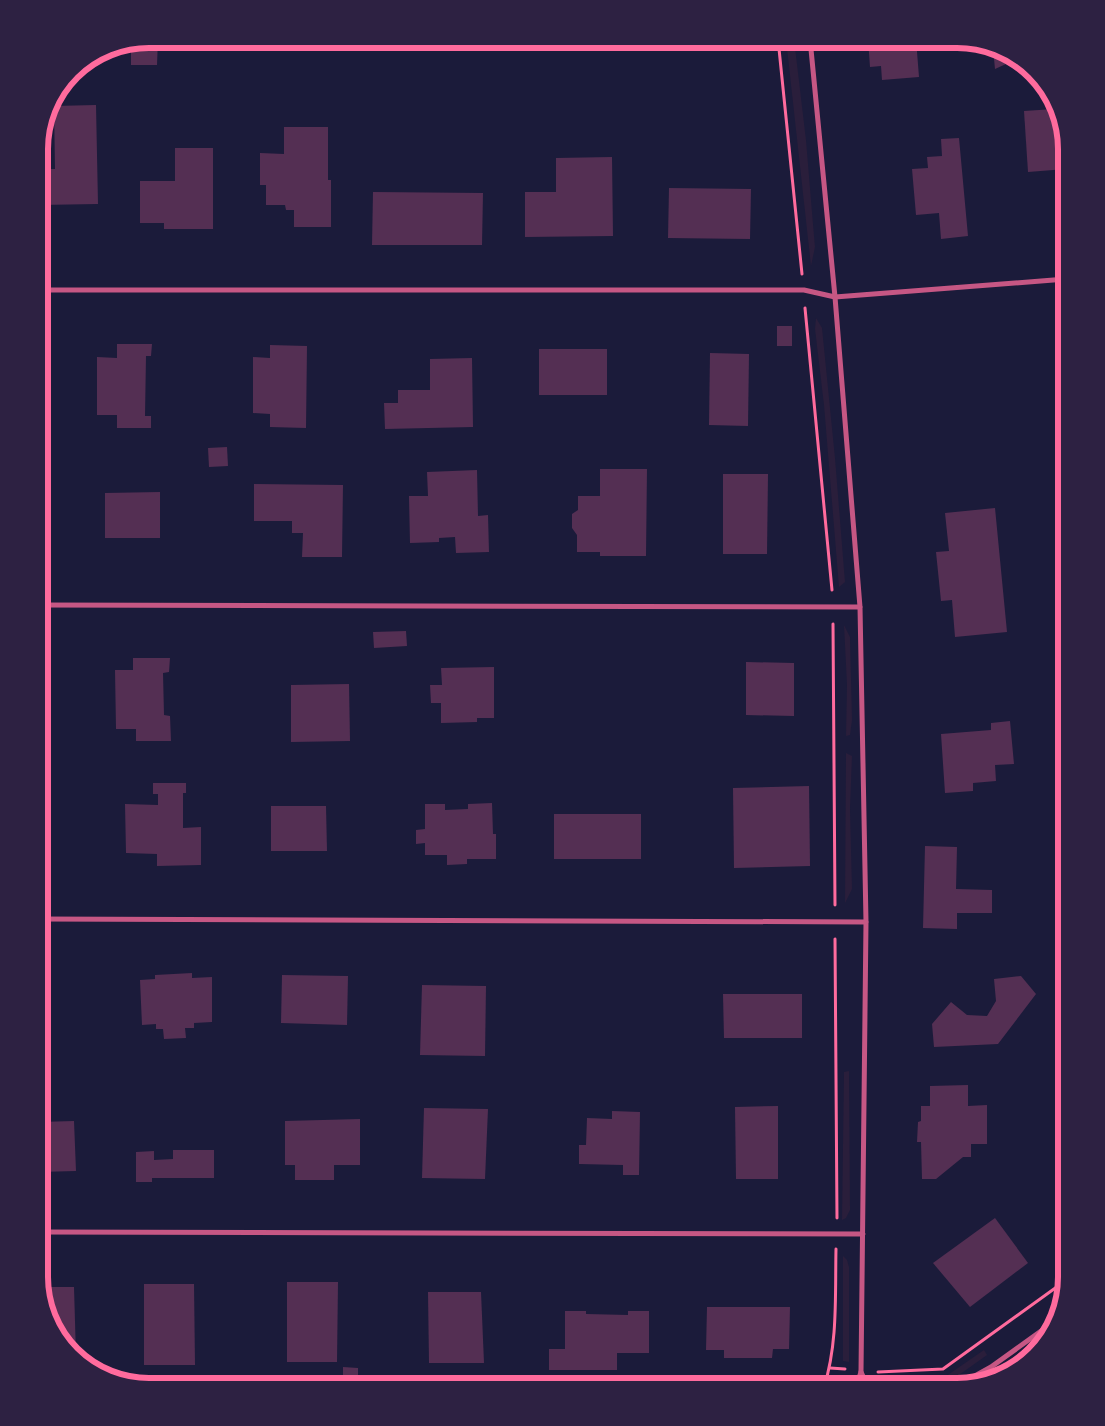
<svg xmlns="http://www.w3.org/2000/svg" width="1105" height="1426" font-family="'Source Serif 4',serif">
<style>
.green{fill:#2a1e3b}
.building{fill:#542f53}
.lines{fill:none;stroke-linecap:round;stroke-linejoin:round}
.path{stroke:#ff6b9d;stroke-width:3}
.minor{stroke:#c65784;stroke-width:5}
.rim{fill:none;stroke:#ff6b9d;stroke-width:6}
</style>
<rect width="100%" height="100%" fill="#1b1b3a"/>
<!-- green -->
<g class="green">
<polygon points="786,39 794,39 806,140 813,224 815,247 811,266"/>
<polygon points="816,318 822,328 835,458 845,582 839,587 824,405 815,329"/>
<polygon points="844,625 850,637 852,720 850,735 846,736 847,685"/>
<polygon points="846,753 852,756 850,809 852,889 845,903"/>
<polygon points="849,1071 850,1210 846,1218 842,1220 844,1072"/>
<polygon points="843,1256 847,1260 849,1267 849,1362 843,1361"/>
<polygon points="984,1350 987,1355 942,1387 882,1387 879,1381 942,1379"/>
</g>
<!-- building -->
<g class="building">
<polygon points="148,39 158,39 157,65 131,65 131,42"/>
<polygon points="868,39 916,39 919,77 882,80 881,66 870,67"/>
<polygon points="993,48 1011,53 1017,59 995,69"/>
<polygon points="96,105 98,204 39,205 39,169 55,169 54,106"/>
<polygon points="1054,109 1066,148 1066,169 1028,172 1024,111"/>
<polygon points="284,127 328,127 328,180 331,180 331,227 294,227 294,210 286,210 285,205 266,205 266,185 260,185 260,153 284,154"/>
<polygon points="959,138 968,236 941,239 939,213 916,215 912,169 928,168 927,157 942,156 941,139"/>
<polygon points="175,148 213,148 213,229 164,229 164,223 140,223 140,181 175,181"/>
<polygon points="612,157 613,236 525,237 525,192 556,192 556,158"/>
<polygon points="669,188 751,189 750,239 668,238"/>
<polygon points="373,192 483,193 482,245 372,245"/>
<rect x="777" y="326" width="15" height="20"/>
<polygon points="117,344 152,344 151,356 146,356 145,416 151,416 151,428 117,428 117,415 97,415 97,357 117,358"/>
<polygon points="270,345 307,346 306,428 270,427 270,414 253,413 253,357 270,358"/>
<rect x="539" y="349" width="68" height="46"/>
<polygon points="710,353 749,354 748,426 709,425"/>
<polygon points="472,358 473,427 385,429 384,403 398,403 398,390 430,390 430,359"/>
<polygon points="227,447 228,466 209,467 208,448"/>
<polygon points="600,469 647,469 646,556 600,556 600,552 577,552 577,535 572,528 572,514 578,510 578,496 600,496"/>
<polygon points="477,470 478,516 488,515 489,552 456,553 455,537 439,538 439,542 410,543 409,496 428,496 427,472"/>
<polygon points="723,474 768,474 767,554 723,554"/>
<polygon points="254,484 343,485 342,557 302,557 303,533 292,533 292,521 254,521"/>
<polygon points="160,492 160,538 105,538 105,493"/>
<polygon points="995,508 1007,632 955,637 952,600 941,601 936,552 949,551 945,513"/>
<polygon points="406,631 407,646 374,648 373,632"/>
<polygon points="133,658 170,658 169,672 163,673 164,715 170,716 171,741 136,741 136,729 116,729 115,670 133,670"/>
<polygon points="746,662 794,663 794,716 746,715"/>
<polygon points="494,667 494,718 477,718 477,722 441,723 441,703 431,703 430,685 442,685 441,668"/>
<polygon points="349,684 350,741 291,742 291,685"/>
<polygon points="1010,721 1014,764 995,765 996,781 973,783 973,791 945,793 941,734 991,730 991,723"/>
<rect x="39" y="766" width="4" height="64"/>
<polygon points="153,783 186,783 186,793 183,793 183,828 201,827 201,865 157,866 157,854 126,853 125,804 158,805 158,794 153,794"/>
<polygon points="809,786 810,866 734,868 733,788"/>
<polygon points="492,803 493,834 496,834 496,859 467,859 467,864 447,865 447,855 425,855 425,843 416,844 416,830 425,829 425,804 445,804 445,810 468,809 468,804"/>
<polygon points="271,806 326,806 327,851 271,851"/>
<rect x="554" y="814" width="87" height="45"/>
<polygon points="925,846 957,847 956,889 992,890 992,913 957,913 957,929 923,928"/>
<rect x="39" y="969" width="4" height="19"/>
<polygon points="192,973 192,978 212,977 212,1022 194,1023 194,1028 185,1028 186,1038 164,1039 163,1029 156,1029 156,1024 142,1025 140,980 155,979 155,975"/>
<polygon points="282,975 348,976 347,1025 281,1023"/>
<polygon points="1021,976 1036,994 998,1044 934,1047 932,1024 951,1002 967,1015 987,1016 996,1001 994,979"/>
<polygon points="422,985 486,986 485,1056 420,1055"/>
<polygon points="723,994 802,994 802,1038 724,1038"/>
<polygon points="39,1036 43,1036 42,1055 39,1055"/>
<polygon points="968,1085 968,1106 987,1105 987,1144 971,1144 971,1157 963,1157 936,1179 922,1179 921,1142 917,1142 918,1122 921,1121 921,1106 930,1106 930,1086"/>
<polygon points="778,1106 778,1179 736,1179 735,1107"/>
<polygon points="424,1108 488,1109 485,1179 422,1178"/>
<polygon points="612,1111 640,1112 639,1175 623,1175 623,1165 579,1164 579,1145 586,1145 587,1118 612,1119"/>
<polygon points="360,1119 360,1165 334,1165 334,1180 295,1180 295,1165 285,1165 285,1121"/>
<polygon points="74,1121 76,1171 39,1172 39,1122"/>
<polygon points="173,1150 214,1150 214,1178 152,1178 152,1182 136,1182 136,1152 154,1151 154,1160 173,1159"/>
<polygon points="995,1218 1028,1263 970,1307 933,1263"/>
<polygon points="287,1282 338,1282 337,1362 287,1362"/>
<polygon points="144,1284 194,1284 195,1365 144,1365"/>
<polygon points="42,1287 74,1287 76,1356 57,1338"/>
<polygon points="428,1292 481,1292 484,1363 429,1363"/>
<polygon points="707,1307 790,1307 789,1349 773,1349 772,1358 724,1358 724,1350 706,1350"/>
<polygon points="565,1311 586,1311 586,1314 628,1315 628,1311 649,1311 649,1353 617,1353 617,1370 549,1370 549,1349 565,1349"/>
<polygon points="343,1367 358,1368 358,1381 343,1381"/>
</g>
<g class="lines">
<!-- path -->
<g class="path">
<polyline points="778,39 802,274"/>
<polyline points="805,308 832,590"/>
<polyline points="833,624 835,905"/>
<polyline points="835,939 837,1218"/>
<polyline points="830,1368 845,1369"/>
<polyline points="878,1372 943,1369 1065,1281"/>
<path d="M824,1387C838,1343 835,1295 836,1249"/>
</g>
<!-- minor -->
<g class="minor">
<polyline points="810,39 835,297 860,607 866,922 861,1372 856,1387"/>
<polyline points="39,290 804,290 835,297 1066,279"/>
<polyline points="39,605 860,607"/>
<polyline points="39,919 866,922"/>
<polyline points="39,1232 863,1234"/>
<polyline points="861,1372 868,1387"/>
<polyline points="977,1381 985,1373"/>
<polyline points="955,1387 991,1367 1055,1321"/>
</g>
</g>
<!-- crop -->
<path d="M0 0H1105V1426H0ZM149 48H957A101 101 0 0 1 1058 149V1277A101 101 0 0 1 957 1378H149A101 101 0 0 1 48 1277V149A101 101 0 0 1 149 48Z" fill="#2d2142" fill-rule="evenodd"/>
<path class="rim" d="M149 48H957A101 101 0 0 1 1058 149V1277A101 101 0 0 1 957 1378H149A101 101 0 0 1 48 1277V149A101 101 0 0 1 149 48Z"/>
</svg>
